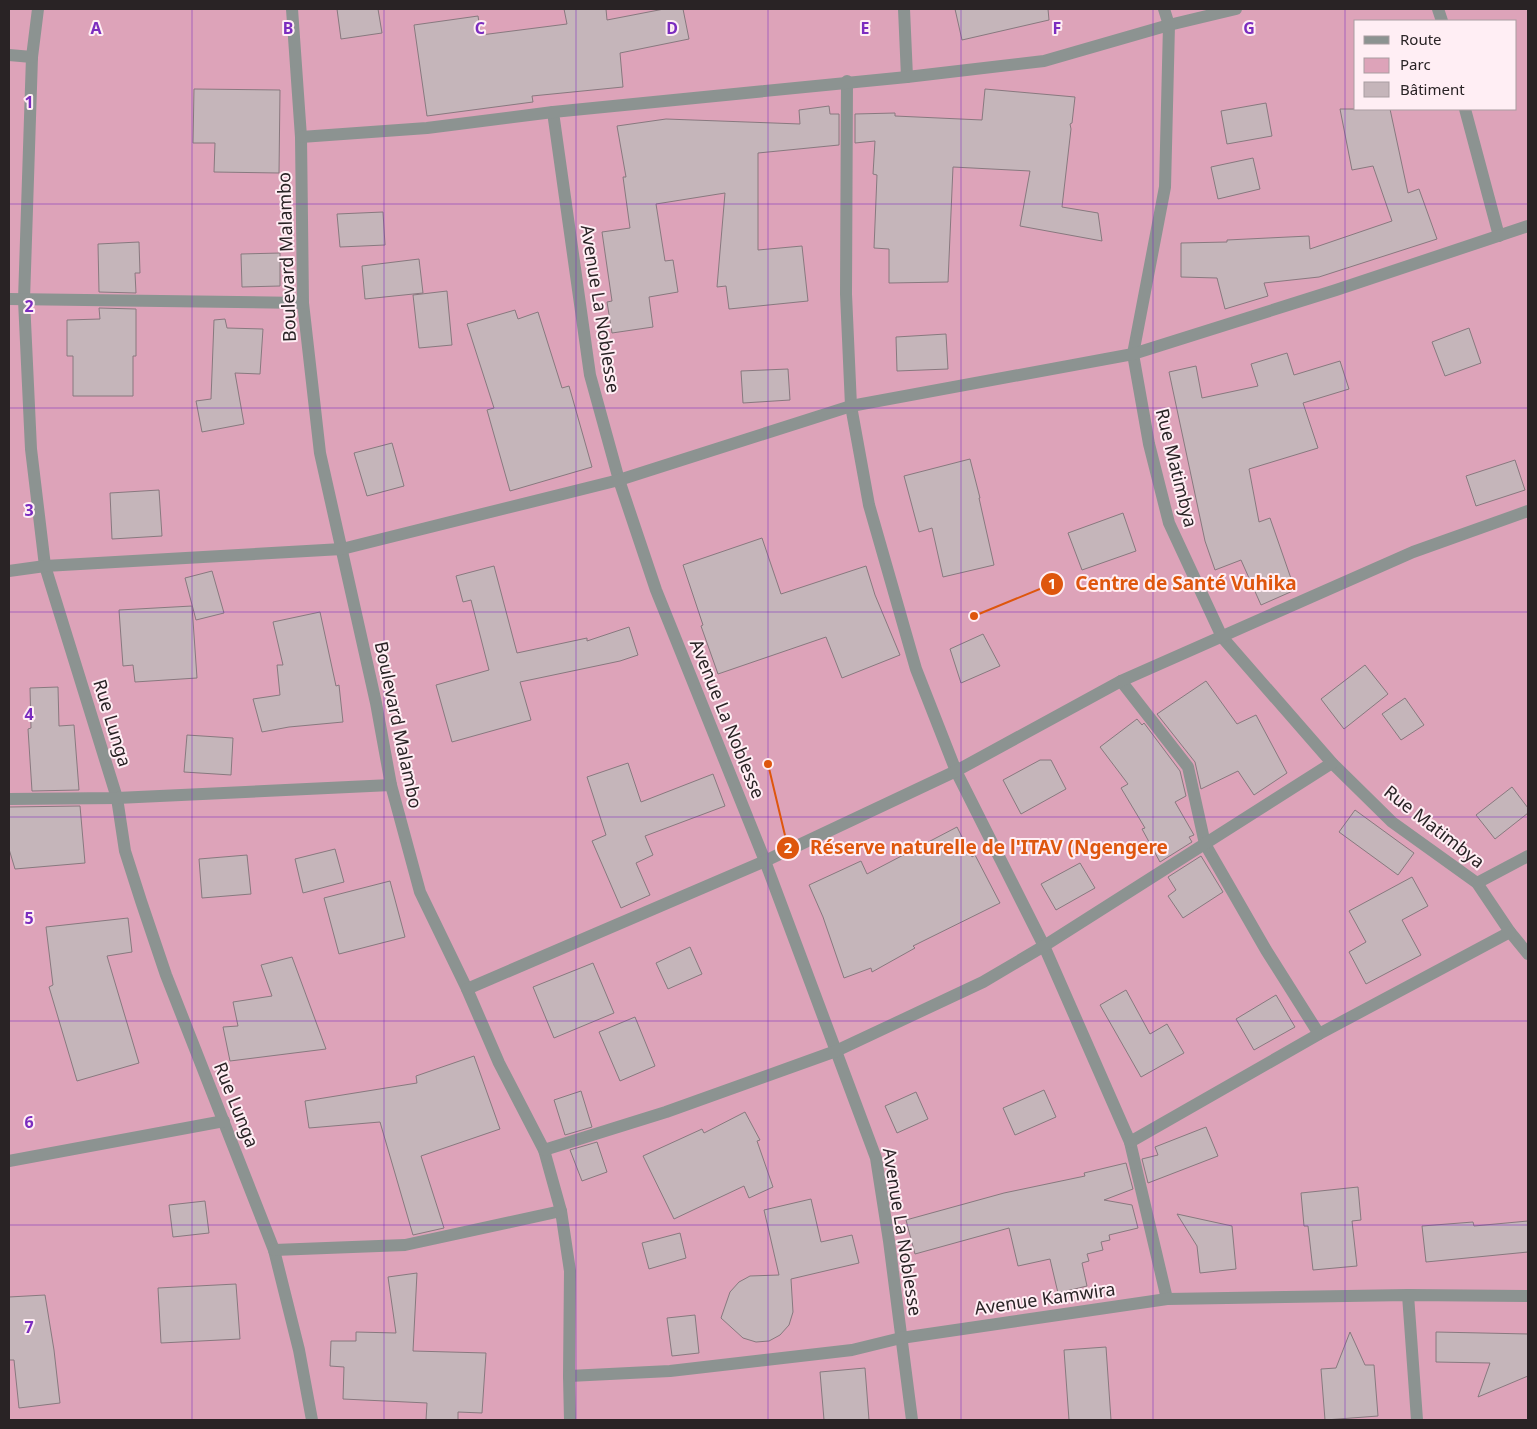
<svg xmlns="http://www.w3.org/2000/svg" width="1537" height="1429" font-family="'Noto Sans',sans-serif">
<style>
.green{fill:#dda3b9;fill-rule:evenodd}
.building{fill:#c5b5ba;stroke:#88797f}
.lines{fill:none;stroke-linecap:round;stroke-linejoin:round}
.minor{stroke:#8c9391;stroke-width:12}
.grid{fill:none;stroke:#7b2cbf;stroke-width:1;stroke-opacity:0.55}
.labels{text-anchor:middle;stroke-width:4;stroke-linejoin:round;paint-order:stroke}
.street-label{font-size:18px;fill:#292325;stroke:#ffeef4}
.grid-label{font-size:16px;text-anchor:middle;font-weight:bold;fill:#7b2cbf;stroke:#ffeef4;stroke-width:4;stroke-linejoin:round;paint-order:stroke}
.leader{fill:none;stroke:#de560d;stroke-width:2}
.callout-dot{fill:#de560d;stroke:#ffeef4;stroke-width:2}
.mark-label{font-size:15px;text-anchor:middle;font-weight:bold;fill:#fff}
.callout-label{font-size:19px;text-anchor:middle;font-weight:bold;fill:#de560d;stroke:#ffeef4;stroke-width:4;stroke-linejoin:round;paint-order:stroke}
</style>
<rect width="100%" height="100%" fill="#f1e1e7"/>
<!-- green -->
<path class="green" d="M9,9H1528V1420H9ZM1356,21H1516V109H1356Z"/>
<!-- building -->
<g class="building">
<polygon points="337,9 378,9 382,33 341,39"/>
<polygon points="564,9 606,9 607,20 664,9 683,9 689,39 620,53 623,87 532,96 533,102 427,116 414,25 478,16 481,35 567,24"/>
<polygon points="955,9 1048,9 1049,20 962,40"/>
<polygon points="194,89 280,90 279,173 214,172 215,143 193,143"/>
<polygon points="985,89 1075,97 1072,123 1070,124 1071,129 1062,207 1098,213 1102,241 1020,226 1030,171 953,167 948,282 889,283 889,249 874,248 877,175 873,174 875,141 855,143 855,114 895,113 895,116 982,120"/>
<polygon points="1266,103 1272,136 1227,144 1221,111"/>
<polygon points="829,106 830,114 839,114 839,145 758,153 758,250 802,246 808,301 729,309 726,286 717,287 725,193 656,204 665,261 673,260 678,292 649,297 653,327 612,333 607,302 612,301 602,232 630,228 623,177 626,177 617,126 666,119 800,124 799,110"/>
<polygon points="1340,109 1390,109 1408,193 1419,189 1437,239 1319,277 1264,283 1268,296 1225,309 1217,278 1181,277 1181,243 1227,242 1227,240 1309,236 1310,249 1392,221 1373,166 1352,170"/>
<polygon points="1253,158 1260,189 1218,199 1211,167"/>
<polygon points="383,212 385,245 340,247 337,214"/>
<polygon points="139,242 140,273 135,273 136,293 99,292 98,244"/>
<polygon points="280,253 280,286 242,287 241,254"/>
<polygon points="419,259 423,293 365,299 362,266"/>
<polygon points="447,291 452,345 419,348 413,295"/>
<polygon points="99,308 136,309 136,356 133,356 133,396 73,396 73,356 67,356 67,320 100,319"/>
<polygon points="515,310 518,319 538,312 562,388 569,386 592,467 510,491 487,410 494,408 467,324"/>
<polygon points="225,319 227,328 263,329 260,374 235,373 244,424 202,432 196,401 211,399 214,320"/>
<polygon points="1469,328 1481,363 1445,376 1432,342"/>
<polygon points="946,334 948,369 897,371 896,337"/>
<polygon points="1287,353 1294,375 1340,361 1349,389 1303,403 1318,448 1249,469 1259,522 1270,518 1295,590 1261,605 1241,560 1215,570 1205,541 1169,372 1196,366 1202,398 1258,386 1251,364"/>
<polygon points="788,369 790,400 743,403 741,371"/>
<polygon points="392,443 404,486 367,496 354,453"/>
<polygon points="970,459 980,498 979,498 994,565 943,577 932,528 919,532 904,476"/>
<polygon points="1515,460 1525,490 1476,506 1466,476"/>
<polygon points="159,490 162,536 112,539 110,493"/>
<polygon points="1123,513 1136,551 1082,570 1068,533"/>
<polygon points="762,538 781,594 866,566 875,595 900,655 842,678 826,637 718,674 701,626 703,625 683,565"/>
<polygon points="494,566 517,653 587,638 587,641 629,627 638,655 620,661 520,682 531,720 452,742 436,685 489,670 471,600 463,602 456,576"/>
<polygon points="212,571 224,613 196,620 185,578"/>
<polygon points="192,606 197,678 135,682 133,665 123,666 119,610"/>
<polygon points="320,612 336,686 339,685 343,722 289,727 262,732 253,699 280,695 277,665 283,665 273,622"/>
<polygon points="983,634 1000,666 961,683 950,649"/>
<polygon points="1365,665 1388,694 1344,729 1321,699"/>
<polygon points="1206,681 1237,724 1256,715 1287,773 1254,795 1238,771 1201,789 1195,762 1157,714"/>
<polygon points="58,687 59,726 74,725 79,790 32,791 28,729 31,728 30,688"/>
<polygon points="1405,698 1424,725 1401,740 1382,714"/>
<polygon points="1137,719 1142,725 1144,723 1180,771 1186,796 1175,802 1194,835 1189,837 1192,842 1160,862 1142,829 1145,828 1121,788 1128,784 1100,747"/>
<polygon points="187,735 233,738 231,775 184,772"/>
<polygon points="1040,760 1051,760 1066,789 1021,814 1003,780"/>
<polygon points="628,763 641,802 713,774 725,806 645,836 653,855 636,863 650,895 621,908 592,841 606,835 587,777"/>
<polygon points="1512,787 1528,808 1528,813 1495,839 1476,815"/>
<polygon points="80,806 85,863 15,869 9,849 9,807"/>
<polygon points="1355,810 1414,853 1398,875 1339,832"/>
<polygon points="957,827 972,857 975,855 1000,903 913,946 915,948 872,972 871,968 844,978 823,917 809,885 861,861 867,874"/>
<polygon points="335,849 344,882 303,893 295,859"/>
<polygon points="247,855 251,894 202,898 199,859"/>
<polygon points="1201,856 1223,892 1183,918 1168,896 1176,890 1168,877"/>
<polygon points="1080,863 1095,888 1056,910 1041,884"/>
<polygon points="1412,877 1428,906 1402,920 1421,955 1366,984 1349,952 1366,942 1349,911"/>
<polygon points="390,881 405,937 339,954 324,898"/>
<polygon points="128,918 132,952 107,956 139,1063 77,1081 49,987 53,985 46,927"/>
<polygon points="690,947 702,974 668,989 656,963"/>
<polygon points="292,957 326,1049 230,1061 223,1027 238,1026 233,1002 272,996 261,965"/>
<polygon points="593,963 614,1013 554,1038 533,987"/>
<polygon points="1126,990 1150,1034 1167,1024 1184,1053 1141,1077 1100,1005"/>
<polygon points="1276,995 1295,1027 1254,1050 1236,1019"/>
<polygon points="635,1017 655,1066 620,1081 599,1032"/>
<polygon points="474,1056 500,1129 421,1156 444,1228 413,1235 380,1122 309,1128 305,1101 417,1083 416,1076"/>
<polygon points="1044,1090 1056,1117 1015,1135 1003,1108"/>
<polygon points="581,1091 592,1127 565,1135 554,1100"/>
<polygon points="916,1092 928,1119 897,1133 885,1106"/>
<polygon points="745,1112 760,1140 757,1141 773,1187 749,1198 744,1186 674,1219 643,1156 702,1129 704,1133"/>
<polygon points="1206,1127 1218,1156 1148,1183 1142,1159 1158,1155 1155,1147"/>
<polygon points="597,1142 607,1172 582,1181 570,1150"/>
<polygon points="1126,1163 1133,1189 1104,1200 1132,1205 1138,1228 1109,1235 1110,1240 1101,1242 1103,1250 1087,1254 1089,1261 1082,1263 1087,1286 1058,1293 1050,1259 1018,1266 1009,1228 915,1254 906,1220 1004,1193 1085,1176 1084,1173"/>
<polygon points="1358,1187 1361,1220 1352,1221 1357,1266 1313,1270 1308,1226 1304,1226 1301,1193"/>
<polygon points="811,1199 821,1242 852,1235 859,1263 791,1279 793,1312 789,1325 780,1335 769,1341 756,1342 743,1338 721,1318 730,1292 739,1282 750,1276 779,1275 764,1210"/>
<polygon points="205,1201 209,1233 173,1237 169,1205"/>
<polygon points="1177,1214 1232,1226 1236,1269 1200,1273 1197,1246"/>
<polygon points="1528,1221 1528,1252 1426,1262 1422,1226 1473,1222 1474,1226"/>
<polygon points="680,1233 686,1258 649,1269 642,1243"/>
<polygon points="417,1273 413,1351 486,1353 482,1413 458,1412 458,1420 426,1420 427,1403 343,1399 344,1367 330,1366 331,1341 356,1341 356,1332 396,1333 388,1277"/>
<polygon points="236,1284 240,1339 161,1343 158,1288"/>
<polygon points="45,1295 54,1350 60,1403 19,1408 14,1360 9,1360 9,1297"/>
<polygon points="695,1315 699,1353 672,1356 667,1318"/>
<polygon points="1350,1332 1365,1365 1374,1365 1378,1416 1325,1420 1321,1369 1336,1368"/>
<polygon points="1436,1332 1528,1334 1528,1376 1478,1397 1490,1363 1436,1362"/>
<polygon points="1106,1347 1111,1420 1069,1420 1064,1350"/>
<polygon points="865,1368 869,1420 824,1420 820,1372"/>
</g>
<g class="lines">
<!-- minor -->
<g class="minor">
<polyline points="38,9 32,57 24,300 31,449 45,566 117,798 125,851 141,901 166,975 274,1250 299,1350 312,1420"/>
<polyline points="292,9 301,137 303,303 320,453 376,703 391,785 420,892 467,989 499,1063 544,1150 561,1211 570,1271 569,1376 570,1420"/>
<polyline points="904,9 907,77"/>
<polyline points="1164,9 1169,25 1165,187 1133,354 1149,444 1169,523 1222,637 1332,763 1392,822 1477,883 1510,932 1528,954"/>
<polyline points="1438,9 1442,21"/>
<polyline points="9,55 32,57"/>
<polyline points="847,81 846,294 851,406 869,505 916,669 956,771 1044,946 1130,1142 1167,1299"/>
<polyline points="1465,109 1499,236"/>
<polyline points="553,112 590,375 619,480 656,590 765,861 876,1158 889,1241 912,1420"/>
<polyline points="301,137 427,128 553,112 907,77 1044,61 1169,25 1236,9"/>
<polyline points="9,299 303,303"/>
<polyline points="9,571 45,566 342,549 619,480 851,406 1133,354 1336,290 1528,226"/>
<polyline points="1121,681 1188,767 1205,844 1266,950 1319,1034"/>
<polyline points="9,799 117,798 391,785"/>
<polyline points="1477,883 1528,856"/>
<polyline points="467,989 765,861 956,771 1121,681 1413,552 1528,511"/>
<polyline points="1130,1142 1319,1034 1510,932"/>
<polyline points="544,1150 666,1112 836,1051 983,982 1044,946 1332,763"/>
<polyline points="9,1161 224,1121"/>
<polyline points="274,1250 405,1245 561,1211"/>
<polyline points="1408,1295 1417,1420"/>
<polyline points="569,1376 670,1371 852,1350 901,1338 1167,1299 1408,1295 1528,1296"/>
</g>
</g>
<!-- grid -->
<path class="grid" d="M192,9V1420M384,9V1420M576,9V1420M768,9V1420M961,9V1420M1153,9V1420M1345,9V1420M9,204H1528M9,408H1528M9,612H1528M9,817H1528M9,1021H1528M9,1225H1528"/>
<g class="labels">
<!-- street labels -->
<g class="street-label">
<text transform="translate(287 257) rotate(-92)" y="6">Boulevard Malambo</text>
<text transform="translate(600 309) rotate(81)" y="6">Avenue La Noblesse</text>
<text transform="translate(1176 468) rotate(76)" y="6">Rue Matimbya</text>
<text transform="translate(727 719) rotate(68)" y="6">Avenue La Noblesse</text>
<text transform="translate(112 723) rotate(73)" y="6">Rue Lunga</text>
<text transform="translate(398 725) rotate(78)" y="6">Boulevard Malambo</text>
<text transform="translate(1434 827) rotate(38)" y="6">Rue Matimbya</text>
<text transform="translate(236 1105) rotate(68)" y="6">Rue Lunga</text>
<text transform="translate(902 1232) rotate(81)" y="6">Avenue La Noblesse</text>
<text transform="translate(1045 1299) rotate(-8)" y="6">Avenue Kamwira</text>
</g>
</g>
<g class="grid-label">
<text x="96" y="34">A</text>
<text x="288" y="34">B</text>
<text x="480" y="34">C</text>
<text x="672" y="34">D</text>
<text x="865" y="34">E</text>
<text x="1057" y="34">F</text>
<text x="1249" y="34">G</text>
<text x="29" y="108">1</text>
<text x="29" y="312">2</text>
<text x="29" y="516">3</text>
<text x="29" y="720">4</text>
<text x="29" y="924">5</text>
<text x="29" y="1128">6</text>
<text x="29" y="1333">7</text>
</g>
<!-- callouts -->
<path class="leader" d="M974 616L1052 584M768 764L788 848"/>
<g class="callout-dot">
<circle cx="974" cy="616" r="5"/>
<circle cx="768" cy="764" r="5"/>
<circle cx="1052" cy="584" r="12"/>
<circle cx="788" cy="848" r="12"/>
</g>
<g class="mark-label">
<text x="1052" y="589">1</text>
<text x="788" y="853">2</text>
</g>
<g class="callout-label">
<text x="1186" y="590">Centre de Santé Vuhika</text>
<text x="989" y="854">Réserve naturelle de l'ITAV (Ngengere</text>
</g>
<!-- border -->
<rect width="1537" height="1429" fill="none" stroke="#292325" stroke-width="20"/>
<!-- legend -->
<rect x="1354" y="20" width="162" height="90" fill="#ffeef4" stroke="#a99da1"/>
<rect x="1364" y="36" width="25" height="8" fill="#8c9391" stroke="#a99da1"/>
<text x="1400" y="45" font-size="15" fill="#292325">Route</text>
<rect x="1364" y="58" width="25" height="15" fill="#dda3b9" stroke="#a99da1"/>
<text x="1400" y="70" font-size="15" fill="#292325">Parc</text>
<rect x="1364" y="82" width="25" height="15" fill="#c5b5ba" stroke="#a99da1"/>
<text x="1400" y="95" font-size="15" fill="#292325">Bâtiment</text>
</svg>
